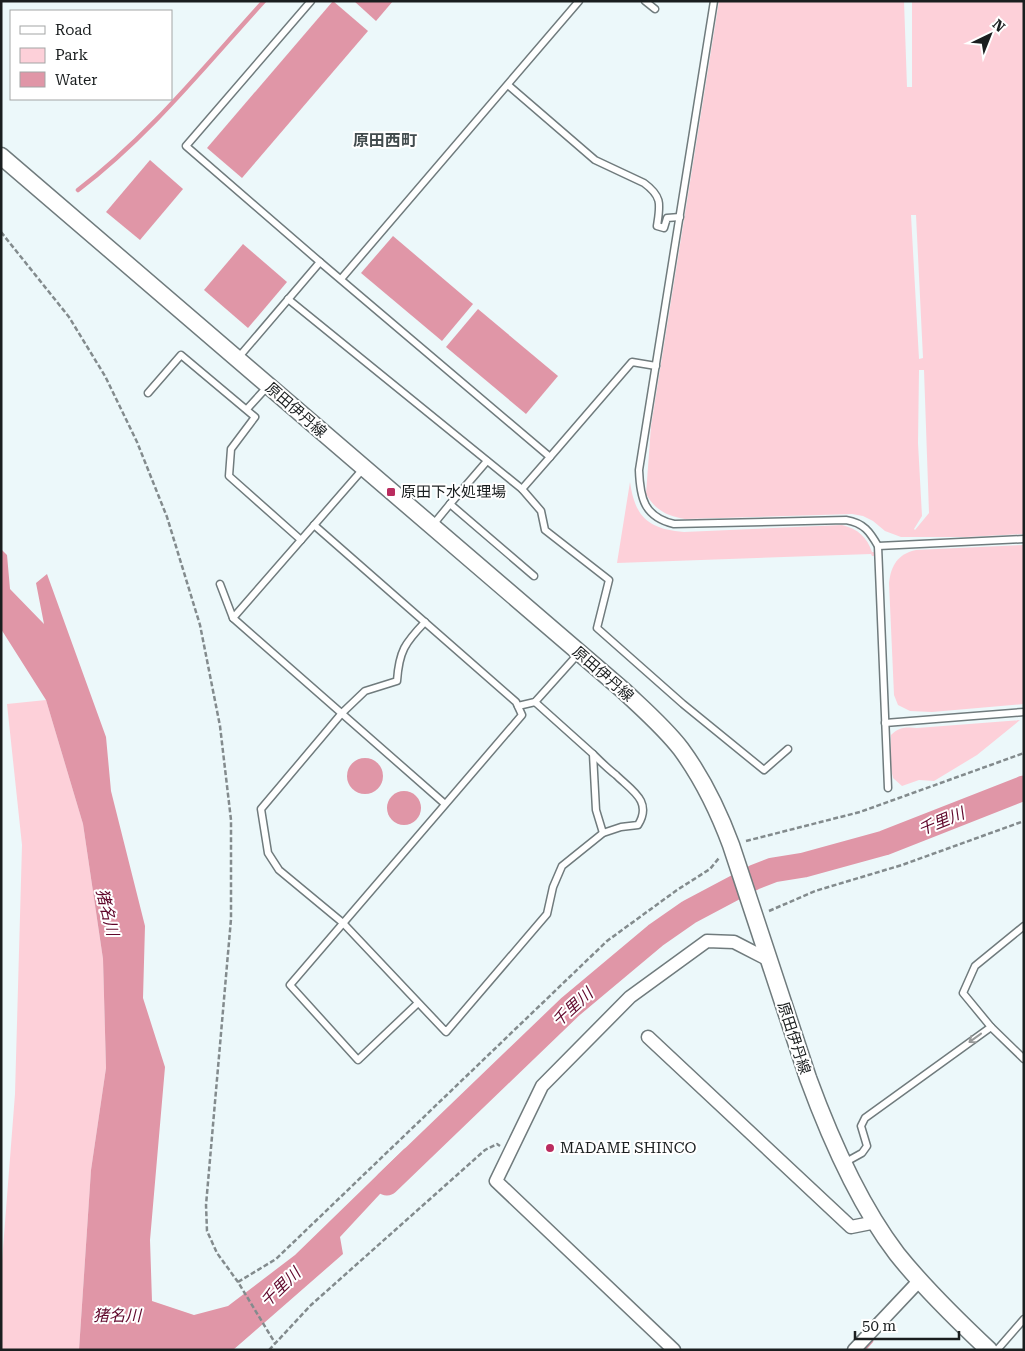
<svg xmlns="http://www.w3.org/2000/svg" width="1025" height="1351" font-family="'Roboto Serif','Noto Sans JP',serif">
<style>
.green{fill:#fdd0d9;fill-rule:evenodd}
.water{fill:#e096a7}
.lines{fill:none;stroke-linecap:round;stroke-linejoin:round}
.stream{stroke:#e096a7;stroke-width:4.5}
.river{stroke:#e096a7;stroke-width:25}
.service-casing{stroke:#707b7d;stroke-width:9}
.minor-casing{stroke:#707b7d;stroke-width:15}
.tertiary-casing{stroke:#707b7d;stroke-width:19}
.path{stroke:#838b8d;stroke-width:2.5;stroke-dasharray:5 2.5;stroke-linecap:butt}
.service{stroke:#fff;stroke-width:6}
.minor{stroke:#fff;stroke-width:12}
.tertiary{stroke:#fff;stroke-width:16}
.oneway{stroke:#989a9a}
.poi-dot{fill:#ba2c5f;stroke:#fff;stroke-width:2}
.labels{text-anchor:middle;stroke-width:4;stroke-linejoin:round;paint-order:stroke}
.street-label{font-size:15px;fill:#1a1e1f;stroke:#fff}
.poi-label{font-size:15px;fill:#1a1e1f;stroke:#fff;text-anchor:start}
.neighbourhood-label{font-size:16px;font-weight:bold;fill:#424c4e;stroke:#fff}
.water-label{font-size:16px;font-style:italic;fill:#60072b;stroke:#fff}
</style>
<rect width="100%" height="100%" fill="#ecf8fa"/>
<!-- green -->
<g class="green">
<path d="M719,1H904L907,87H912V1H1024V534L966,537H901L885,531L873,521L863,516L852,514L685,519C667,516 655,510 646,494L651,426ZM911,215H916L923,358L919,359ZM919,370H924L929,513L915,530L914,529L922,516L918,443Z"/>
<path d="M630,482C635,517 648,529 684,532L842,525C858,529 867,537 872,552H875V556H872L871,554L617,563Z"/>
<path d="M1024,545V704L932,712L910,711L898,705L894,695L889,583C891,565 898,554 916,550Z"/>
<polygon points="46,700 83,824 103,959 106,1068 91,1170 79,1350 1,1350 1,1274 15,1094 22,845 7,704"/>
<path d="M1020,720L977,755L934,781L919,780L902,786L893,778L890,765L891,735C899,727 906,727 917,728Z"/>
</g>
<!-- water -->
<g class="water">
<polygon points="333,1 368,31 242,178 207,148"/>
<polygon points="354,1 393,1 376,21"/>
<polygon points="150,160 183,189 140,240 106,212"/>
<polygon points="393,236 473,304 442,341 361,273"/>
<polygon points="243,244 287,282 248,328 204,290"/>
<polygon points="478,309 558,376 526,414 446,347"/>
<polygon points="1,549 7,555 10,589 44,624 36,583 47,574 106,737 111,791 145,926 143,998 165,1067 150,1240 152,1301 194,1315 228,1306 295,1255 404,1149 445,1124 340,1237 343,1254 233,1350 79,1350 91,1170 106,1068 103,959 83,824 46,700 1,629"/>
<circle cx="365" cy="776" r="18"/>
<circle cx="404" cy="808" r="17"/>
</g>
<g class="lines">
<!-- stream -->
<g class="stream">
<path d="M78,190C148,137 204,67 264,1"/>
<polyline points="863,1350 871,1341"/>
</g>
<!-- river -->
<polyline class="river" points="387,1183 570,1007 656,935 689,912 755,877 773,870 804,865 884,843 1024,788"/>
<!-- service casing -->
<g class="service-casing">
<g id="service">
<polyline points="311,1 186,146 320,262 550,457 522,489"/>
<polyline points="645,1 655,9"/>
<path d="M714,1L639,470C640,498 644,517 674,524L846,520C864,523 870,532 878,546L888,788"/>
<path d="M508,85L595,160L644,183C663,197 660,205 657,226L664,228L667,218L680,217"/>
<polyline points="341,279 579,1"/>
<polyline points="288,299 522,489 541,511 545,530 609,580 597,628 683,704 764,770 788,749"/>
<polyline points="238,358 320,262"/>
<polyline points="148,393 181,355 255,417 231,449 229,476 301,540"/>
<polyline points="247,409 267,387"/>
<polyline points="550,457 632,362 656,366"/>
<polyline points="487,461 450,504 534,576"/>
<polyline points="314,525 516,702 522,715 290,985 358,1060 418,1003"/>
<polyline points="432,526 450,504"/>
<polyline points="878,546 1024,539"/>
<polyline points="220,584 233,618 445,804"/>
<polyline points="233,618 363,469"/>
<path d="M425,622C405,643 399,651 397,681L365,691L342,713L261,809L268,853L279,870L343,923L446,1032L547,914L553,887L562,866L603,833L621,827L638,825C653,801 631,790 616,775C608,769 600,761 593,754"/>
<polyline points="535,702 593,754 596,810 603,833"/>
<polyline points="518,706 535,702 579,653"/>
<polyline points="885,723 1024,712"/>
<polyline points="991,1027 963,993 975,966 1024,926"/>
<polyline points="844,1163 862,1153 867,1146 861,1126 865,1118 991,1027 1024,1059"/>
<polyline points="997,1350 1024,1319"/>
</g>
</g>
<!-- minor casing -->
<g class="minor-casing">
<g id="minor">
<polyline points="648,1037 851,1227 876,1222"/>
<polyline points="674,1350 496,1181 542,1086 630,997 707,941 734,942 769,960"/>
<polyline points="854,1350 919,1281"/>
</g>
</g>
<!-- tertiary casing -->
<g class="tertiary-casing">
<path id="tertiary" d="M1,156L624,691C643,709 665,728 681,749C703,779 718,810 731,845L808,1078C830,1138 858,1203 897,1254C925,1289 957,1320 989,1350"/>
</g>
<!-- path -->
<g class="path">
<polyline points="1,232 69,317 105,376 137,442 167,517 200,625 220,726 231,820 231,919 206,1205 207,1231 217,1253 238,1282 275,1343"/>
<polyline points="746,841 860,812 1024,753"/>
<polyline points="769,911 815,891 902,865 1024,821"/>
<polyline points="238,1282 276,1259 607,941 677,890 710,869 719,858"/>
<polyline points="269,1350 311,1305 485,1150 497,1144 500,1146"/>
</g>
<!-- service -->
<use href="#service" class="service"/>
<!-- minor -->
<use href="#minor" class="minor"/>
<!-- tertiary -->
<use href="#tertiary" class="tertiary"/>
</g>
<!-- one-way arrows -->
<defs><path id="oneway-shaft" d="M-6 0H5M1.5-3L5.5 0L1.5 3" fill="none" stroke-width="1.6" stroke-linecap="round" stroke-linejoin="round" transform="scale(1.25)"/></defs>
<use class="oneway" href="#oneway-shaft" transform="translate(975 1038) rotate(144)"/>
<!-- markers -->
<g class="poi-dot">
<rect x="386" y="487" width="10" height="10" rx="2.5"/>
<circle cx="550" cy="1148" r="5"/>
</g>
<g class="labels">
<!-- street labels -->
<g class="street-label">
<text transform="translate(296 410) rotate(41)" y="5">原田伊丹線</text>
<text transform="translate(603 674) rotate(41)" y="5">原田伊丹線</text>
<text transform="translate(794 1038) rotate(72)" y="5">原田伊丹線</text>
</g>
<!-- poi labels -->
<g class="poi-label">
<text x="401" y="497">原田下水処理場</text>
<text x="560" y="1153">MADAME SHINCO</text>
</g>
<!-- neighbourhood labels -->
<g class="neighbourhood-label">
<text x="385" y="146">原田西町</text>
</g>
<!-- water labels -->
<g class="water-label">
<text transform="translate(941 821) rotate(-22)" y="6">千里川</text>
<text transform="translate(108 912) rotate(76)" y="6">猪名川</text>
<text transform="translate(572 1007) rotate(-42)" y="6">千里川</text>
<text transform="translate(280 1287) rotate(-44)" y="6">千里川</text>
<text x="117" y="1321">猪名川</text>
</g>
</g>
<!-- border -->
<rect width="1025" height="1351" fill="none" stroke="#1a1e1f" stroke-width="5"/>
<!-- legend -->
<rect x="10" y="10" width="162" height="90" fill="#ffffff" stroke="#a3a5a5"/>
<rect x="20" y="26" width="25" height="8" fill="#ffffff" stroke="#a3a5a5"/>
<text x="55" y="35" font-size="15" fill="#1a1e1f">Road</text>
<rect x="20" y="48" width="25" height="15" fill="#fdd0d9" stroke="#a3a5a5"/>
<text x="55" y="60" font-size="15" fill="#1a1e1f">Park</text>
<rect x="20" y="72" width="25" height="15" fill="#e096a7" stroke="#a3a5a5"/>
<text x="55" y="85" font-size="15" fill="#1a1e1f">Water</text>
<!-- north arrow -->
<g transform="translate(990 35) rotate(43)" stroke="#ffffff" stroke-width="4" paint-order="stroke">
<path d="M0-4L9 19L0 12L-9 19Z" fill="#1a1e1f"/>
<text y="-8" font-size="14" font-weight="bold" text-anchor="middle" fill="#1a1e1f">N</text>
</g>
<!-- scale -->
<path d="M855 1331v8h104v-8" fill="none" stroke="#1a1e1f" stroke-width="2.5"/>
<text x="862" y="1331" font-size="15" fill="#1a1e1f" stroke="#ffffff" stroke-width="4" paint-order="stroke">50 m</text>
</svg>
